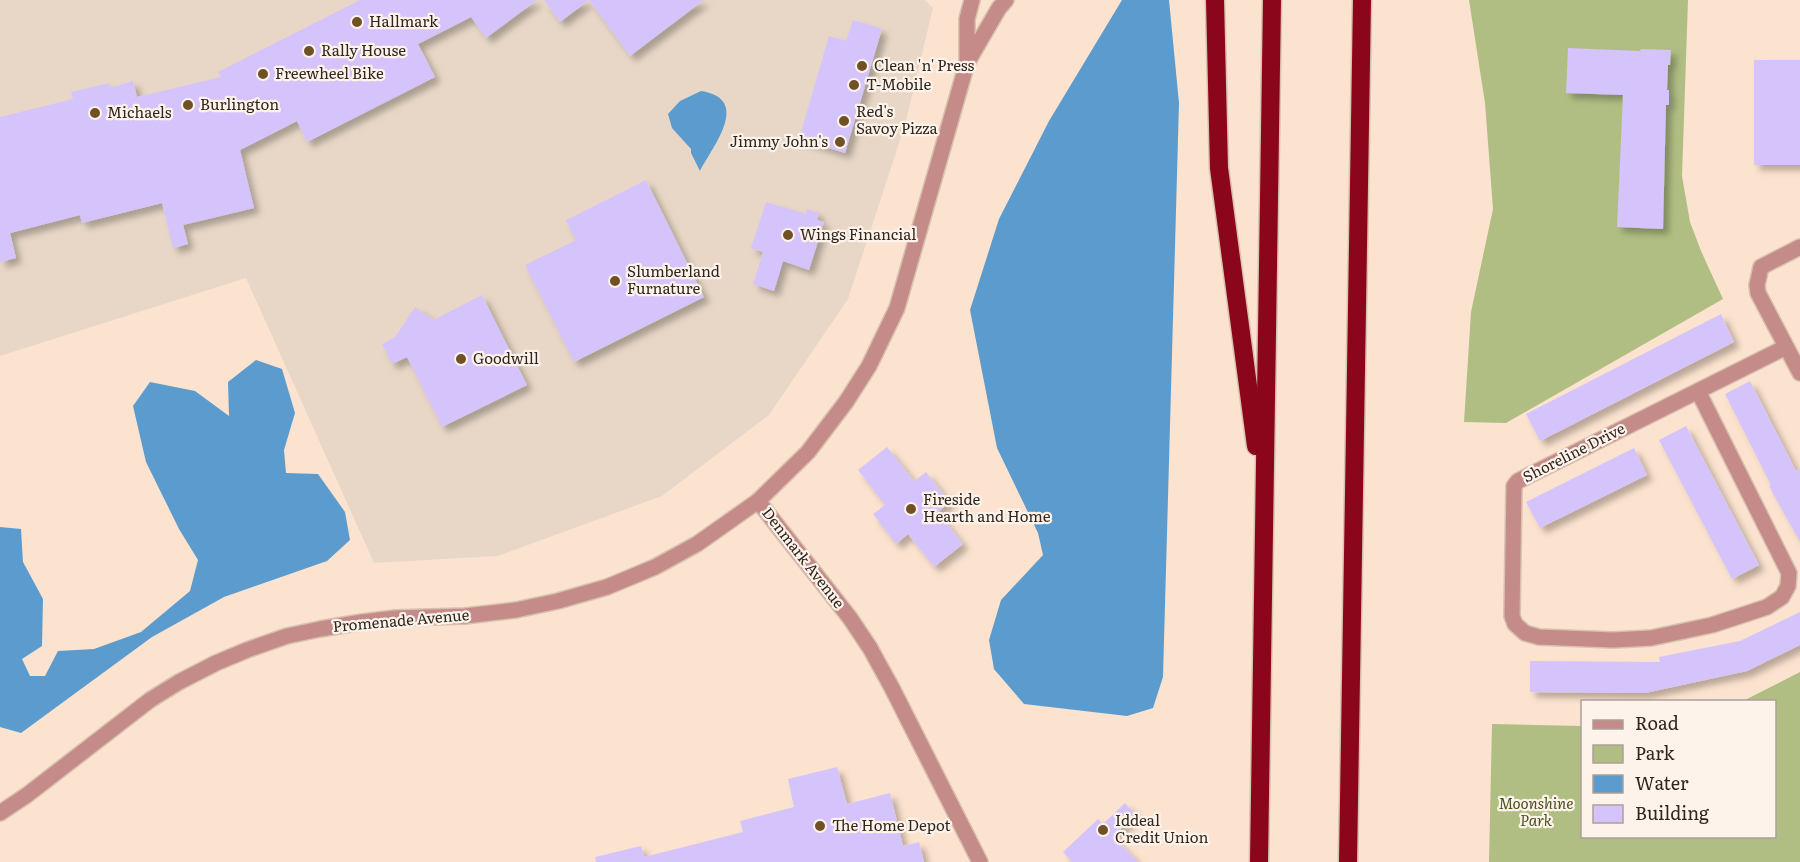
<svg xmlns="http://www.w3.org/2000/svg" width="1800" height="862" font-family="Literata,serif">
<style>
.commercial{fill:#e8d7c6}
.green{fill:#b0be83}
.water{fill:#5c9bce}
.building{fill:#d5c4fc;filter:url(#shadow)}
.lines{fill:none;stroke-linecap:round;stroke-linejoin:round}
.minor-casing{stroke:#d7c1af;stroke-width:18}
.highway-casing{stroke:#d7c1af;stroke-width:21}
.minor{stroke:#c58b88;stroke-width:15}
.highway{stroke:#8b061b;stroke-width:18}
.poi-dot{fill:#705126;stroke:#fef3eb;stroke-width:2}
.labels{text-anchor:middle;stroke-width:4.5;stroke-linejoin:round;paint-order:stroke}
.poi-label{font-size:15px;fill:#2f261e;stroke:#fef3eb;text-anchor:start}
.street-label{font-size:15px;fill:#2f261e;stroke:#fef3eb}
.park-label{font-size:15px;font-style:italic;fill:#46511b;stroke:#fef3eb}
</style>
<defs>
<filter id="shadow"><feDropShadow dx="5.5" dy="5.5" stdDeviation="3" flood-color="#0004"/></filter>
</defs>
<rect width="100%" height="100%" fill="#fce3cf"/>
<!-- commercial -->
<polygon class="commercial" points="0,0 925,0 933,8 905,125 848,299 769,415 662,496 498,556 374,563 246,278 0,356"/>
<!-- green -->
<g class="green">
<polygon points="1469,0 1688,0 1682,176 1690,222 1701,251 1723,299 1506,423 1464,422 1471,312 1493,209 1485,103"/>
<polygon points="1800,672 1800,862 1489,862 1492,724 1582,726 1582,836 1774,836 1774,702 1743,701"/>
</g>
<!-- water -->
<g class="water">
<polygon points="1122,0 1169,0 1179,103 1163,677 1153,708 1127,716 1024,704 994,669 989,640 1001,600 1043,555 1038,533 997,448 970,310 999,219 1049,121"/>
<path d="M701,91C752,99 713,146 700,171L691,153V149L672,128L668,114L680,101Z"/>
<polygon points="256,360 282,369 295,413 284,450 286,473 318,474 345,512 350,540 327,561 224,597 152,637 21,733 0,727 0,527 21,529 23,562 43,599 42,646 22,659 30,676 45,676 58,651 94,649 141,632 190,591 198,560 179,529 146,462 133,406 150,382 195,391 229,416 228,382"/>
</g>
<!-- building -->
<g class="building">
<polygon points="360,0 537,0 486,38 471,17 418,44 435,77 307,142 297,121 240,150 254,208 183,225 188,244 173,248 162,203 82,223 80,215 10,233 16,258 0,262 0,117 73,99 71,92 109,83 110,88 133,81 137,97 221,77 218,72"/>
<polygon points="544,0 704,0 630,56 589,0 560,22"/>
<polygon points="853,20 882,29 845,153 799,139 829,36 846,41"/>
<polygon points="1568,48 1640,51 1641,49 1671,50 1670,65 1668,65 1667,90 1669,90 1669,105 1666,105 1663,229 1617,227 1623,95 1566,93"/>
<rect x="1754" y="60" width="46" height="105"/>
<polygon points="646,180 704,297 574,362 525,265 576,240 566,220"/>
<polygon points="766,202 806,214 807,209 819,213 817,220 824,222 809,270 783,261 774,291 753,284 763,252 751,248"/>
<polygon points="482,295 527,385 442,427 407,357 392,364 382,344 395,337 415,307 433,320"/>
<polygon points="1721,314 1734,342 1540,441 1526,414"/>
<polygon points="1750,381 1796,471 1800,469 1800,542 1769,486 1771,485 1725,394"/>
<polygon points="1686,426 1759,565 1732,579 1659,440"/>
<polygon points="887,447 914,481 926,472 950,502 938,512 963,544 934,567 908,534 896,544 873,514 885,505 858,470"/>
<polygon points="1634,448 1647,475 1540,528 1526,502"/>
<polygon points="1800,612 1800,645 1747,671 1645,693 1530,692 1530,661 1660,662 1659,657 1740,641"/>
<polygon points="837,767 847,804 890,793 903,846 919,842 924,862 596,862 595,857 641,846 644,857 743,832 740,821 794,807 788,779"/>
<polygon points="1125,803 1136,815 1113,836 1138,862 1072,862 1063,852 1098,819 1103,824"/>
</g>
<g class="lines">
<!-- minor casing -->
<g class="minor-casing">
<g id="minor">
<polyline points="967,63 999,8 1006,0"/>
<polyline points="1800,247 1761,267 1757,285 1758,293 1800,373"/>
<polyline points="1698,391 1789,573 1788,586 1782,597 1767,607 1712,625 1651,638 1613,640 1539,637 1525,633 1515,624 1512,616 1514,486 1518,481 1786,347"/>
<polyline points="758,501 850,618 870,648 892,688 980,862"/>
<polyline points="0,813 27,795 150,700 179,682 216,663 247,650 287,636 320,629 362,622 395,618 465,616 516,610 558,601 607,587 655,567 697,544 758,501 808,452 846,402 869,366 897,308 967,63 967,19 972,0"/>
</g>
</g>
<!-- highway casing -->
<g class="highway-casing">
<g id="highway">
<polyline points="1215,0 1219,168 1256,446"/>
<polyline points="1259,862 1272,0"/>
<polyline points="1348,862 1362,0"/>
</g>
</g>
<!-- minor -->
<use href="#minor" class="minor"/>
<!-- highway -->
<use href="#highway" class="highway"/>
</g>
<!-- markers -->
<g class="poi-dot">
<circle cx="357" cy="22" r="6"/>
<circle cx="309" cy="51" r="6"/>
<circle cx="862" cy="66" r="6"/>
<circle cx="263" cy="74" r="6"/>
<circle cx="854" cy="85" r="6"/>
<circle cx="188" cy="105" r="6"/>
<circle cx="95" cy="113" r="6"/>
<circle cx="844" cy="121" r="6"/>
<circle cx="840" cy="142" r="6"/>
<circle cx="788" cy="235" r="6"/>
<circle cx="615" cy="281" r="6"/>
<circle cx="461" cy="359" r="6"/>
<circle cx="911" cy="509" r="6"/>
<circle cx="820" cy="826" r="6"/>
<circle cx="1103" cy="830" r="6"/>
</g>
<g class="labels">
<!-- poi labels -->
<g class="poi-label">
<text x="369" y="27">Hallmark</text>
<text x="321" y="56">Rally House</text>
<text x="874" y="71">Clean 'n' Press</text>
<text x="275" y="79">Freewheel Bike</text>
<text x="866" y="90">T-Mobile</text>
<text x="200" y="110">Burlington</text>
<text x="856" y="117">Red's<tspan x="856" dy="17">Savoy Pizza</tspan></text>
<text x="107" y="118">Michaels</text>
<text x="828" y="147" text-anchor="end">Jimmy John's</text>
<text x="800" y="240">Wings Financial</text>
<text x="627" y="277">Slumberland<tspan x="627" dy="17">Furnature</tspan></text>
<text x="473" y="364">Goodwill</text>
<text x="923" y="505">Fireside<tspan x="923" dy="17">Hearth and Home</tspan></text>
<text x="1115" y="826">Iddeal<tspan x="1115" dy="17">Credit Union</tspan></text>
<text x="832" y="831">The Home Depot</text>
</g>
<!-- street labels -->
<g class="street-label">
<text transform="translate(1574 453) rotate(-27)" y="5">Shoreline Drive</text>
<text transform="translate(803 558) rotate(52)" y="5">Denmark Avenue</text>
<text transform="translate(401 621) rotate(-5)" y="5">Promenade Avenue</text>
</g>
<!-- park labels -->
<g class="park-label">
<text x="1536" y="809">Moonshine<tspan x="1536" dy="17">Park</tspan></text>
</g>
</g>
<!-- legend -->
<rect x="1581" y="700" width="195" height="138" fill="#fef3eb" stroke="#aba199" stroke-width="1.5"/>
<rect x="1593" y="720" width="30" height="9" fill="#c58b88" stroke="#aba199" stroke-width="1.5"/>
<text x="1635" y="730" font-size="18" fill="#2f261e">Road</text>
<rect x="1593" y="745" width="30" height="18" fill="#b0be83" stroke="#aba199" stroke-width="1.5"/>
<text x="1635" y="760" font-size="18" fill="#2f261e">Park</text>
<rect x="1593" y="775" width="30" height="18" fill="#5c9bce" stroke="#aba199" stroke-width="1.5"/>
<text x="1635" y="790" font-size="18" fill="#2f261e">Water</text>
<rect x="1593" y="805" width="30" height="18" fill="#d5c4fc" stroke="#aba199" stroke-width="1.5"/>
<text x="1635" y="820" font-size="18" fill="#2f261e">Building</text>
</svg>
